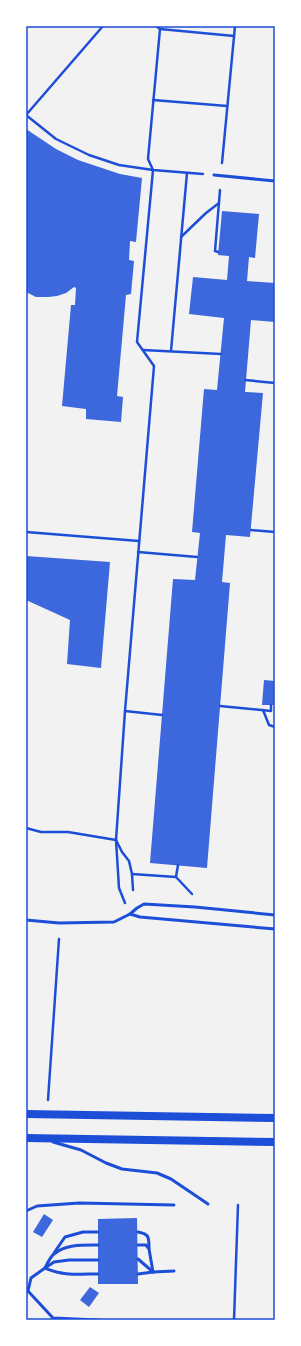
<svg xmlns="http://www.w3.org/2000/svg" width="301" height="1346" font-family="'Titillium Web',sans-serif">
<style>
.building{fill:#3d67dc}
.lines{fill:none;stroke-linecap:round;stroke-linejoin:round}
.path{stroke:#1d4ed8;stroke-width:2.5}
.service{stroke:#1d4ed8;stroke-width:3}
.secondary{stroke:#1d4ed8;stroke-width:8}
.neatline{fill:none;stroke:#1d4ed8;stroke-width:1.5}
</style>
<rect width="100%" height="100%" fill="#f2f2f2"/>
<!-- building -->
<g class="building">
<polygon points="26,129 56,149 78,160 120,174 142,178 136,242 130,241 129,260 134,261 131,294 126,295 117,396 123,397 121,422 86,419 86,409 62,406 71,305 75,305 76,288 74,287 66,293 57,296 48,297 36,297 26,292"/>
<polygon points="222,211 259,214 255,258 249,257 247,281 275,283 275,322 251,320 245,392 263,393 250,537 226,535 222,582 230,583 207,868 150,863 173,579 195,580 200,533 192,532 204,389 217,390 224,318 189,314 193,277 227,280 229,256 218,255"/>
<polygon points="26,556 110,562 101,668 67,664 70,620 26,600"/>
<polygon points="264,680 275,681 275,705 262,705"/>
<polygon points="44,1214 53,1220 42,1237 33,1232"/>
<polygon points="137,1218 138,1284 98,1284 98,1219"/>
<polygon points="90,1287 99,1293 89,1307 80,1300"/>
</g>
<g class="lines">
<!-- path -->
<g class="path">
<polyline points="160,29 234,36"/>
<polyline points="153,100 227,106"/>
<polyline points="26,115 56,139 89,155 119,165 153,170 203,174"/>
<polyline points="26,115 103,26"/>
<polyline points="222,163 235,26"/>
<polyline points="181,237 206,213 219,203"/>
<polyline points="218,252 215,251 220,190"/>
<polyline points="143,350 221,354"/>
<polyline points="171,351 187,173"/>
<polyline points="245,380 275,383"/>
<polyline points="251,530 275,532"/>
<polyline points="26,532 139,541"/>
<polyline points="138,552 197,557"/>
<polyline points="220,706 271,711 271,705"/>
<polyline points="263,710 269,725 275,727"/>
<polyline points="125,711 162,715"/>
<polyline points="26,828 41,832 68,832 116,840 122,852 129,861 132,874 133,890"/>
<polyline points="132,874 176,877 178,865"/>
<polyline points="176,877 192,894"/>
<polyline points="125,903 119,888 116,840 125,711 154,366 137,342 153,170 148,159 160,29 156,26"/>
<polyline points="48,1100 59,939"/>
<polyline points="234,1320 238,1205"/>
</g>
<!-- service -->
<g class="service">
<polyline points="214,175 275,181"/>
<polyline points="130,914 140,917 275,929"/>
<polyline points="26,920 59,923 114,922 130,914 137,908 144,904 195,907 275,915"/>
<polyline points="53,1142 81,1150 106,1163 122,1169 157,1173 171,1179 208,1204"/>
<polyline points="26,1211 37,1206 79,1203 174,1205"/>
<path d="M138,1232C149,1234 149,1237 149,1248"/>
<polyline points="138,1245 146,1245 149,1249 153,1272"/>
<polyline points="54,1253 65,1237 83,1232 98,1232"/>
<polyline points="138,1259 153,1272"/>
<path d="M98,1274C79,1274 62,1276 45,1268C47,1264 50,1257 54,1254C66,1244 83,1245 98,1245"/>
<polyline points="138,1274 153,1272 174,1271"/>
<polyline points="26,1287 28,1291 53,1318 98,1320"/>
<polyline points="28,1291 31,1278 45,1268 54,1262 69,1260 98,1260"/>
</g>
<!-- secondary -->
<g class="secondary">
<polyline points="26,1114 275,1118"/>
<polyline points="26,1138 275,1142"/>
</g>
</g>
<!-- border -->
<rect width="301" height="1346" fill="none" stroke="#ffffff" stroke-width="54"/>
<rect x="27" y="27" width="247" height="1292" class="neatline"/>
</svg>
